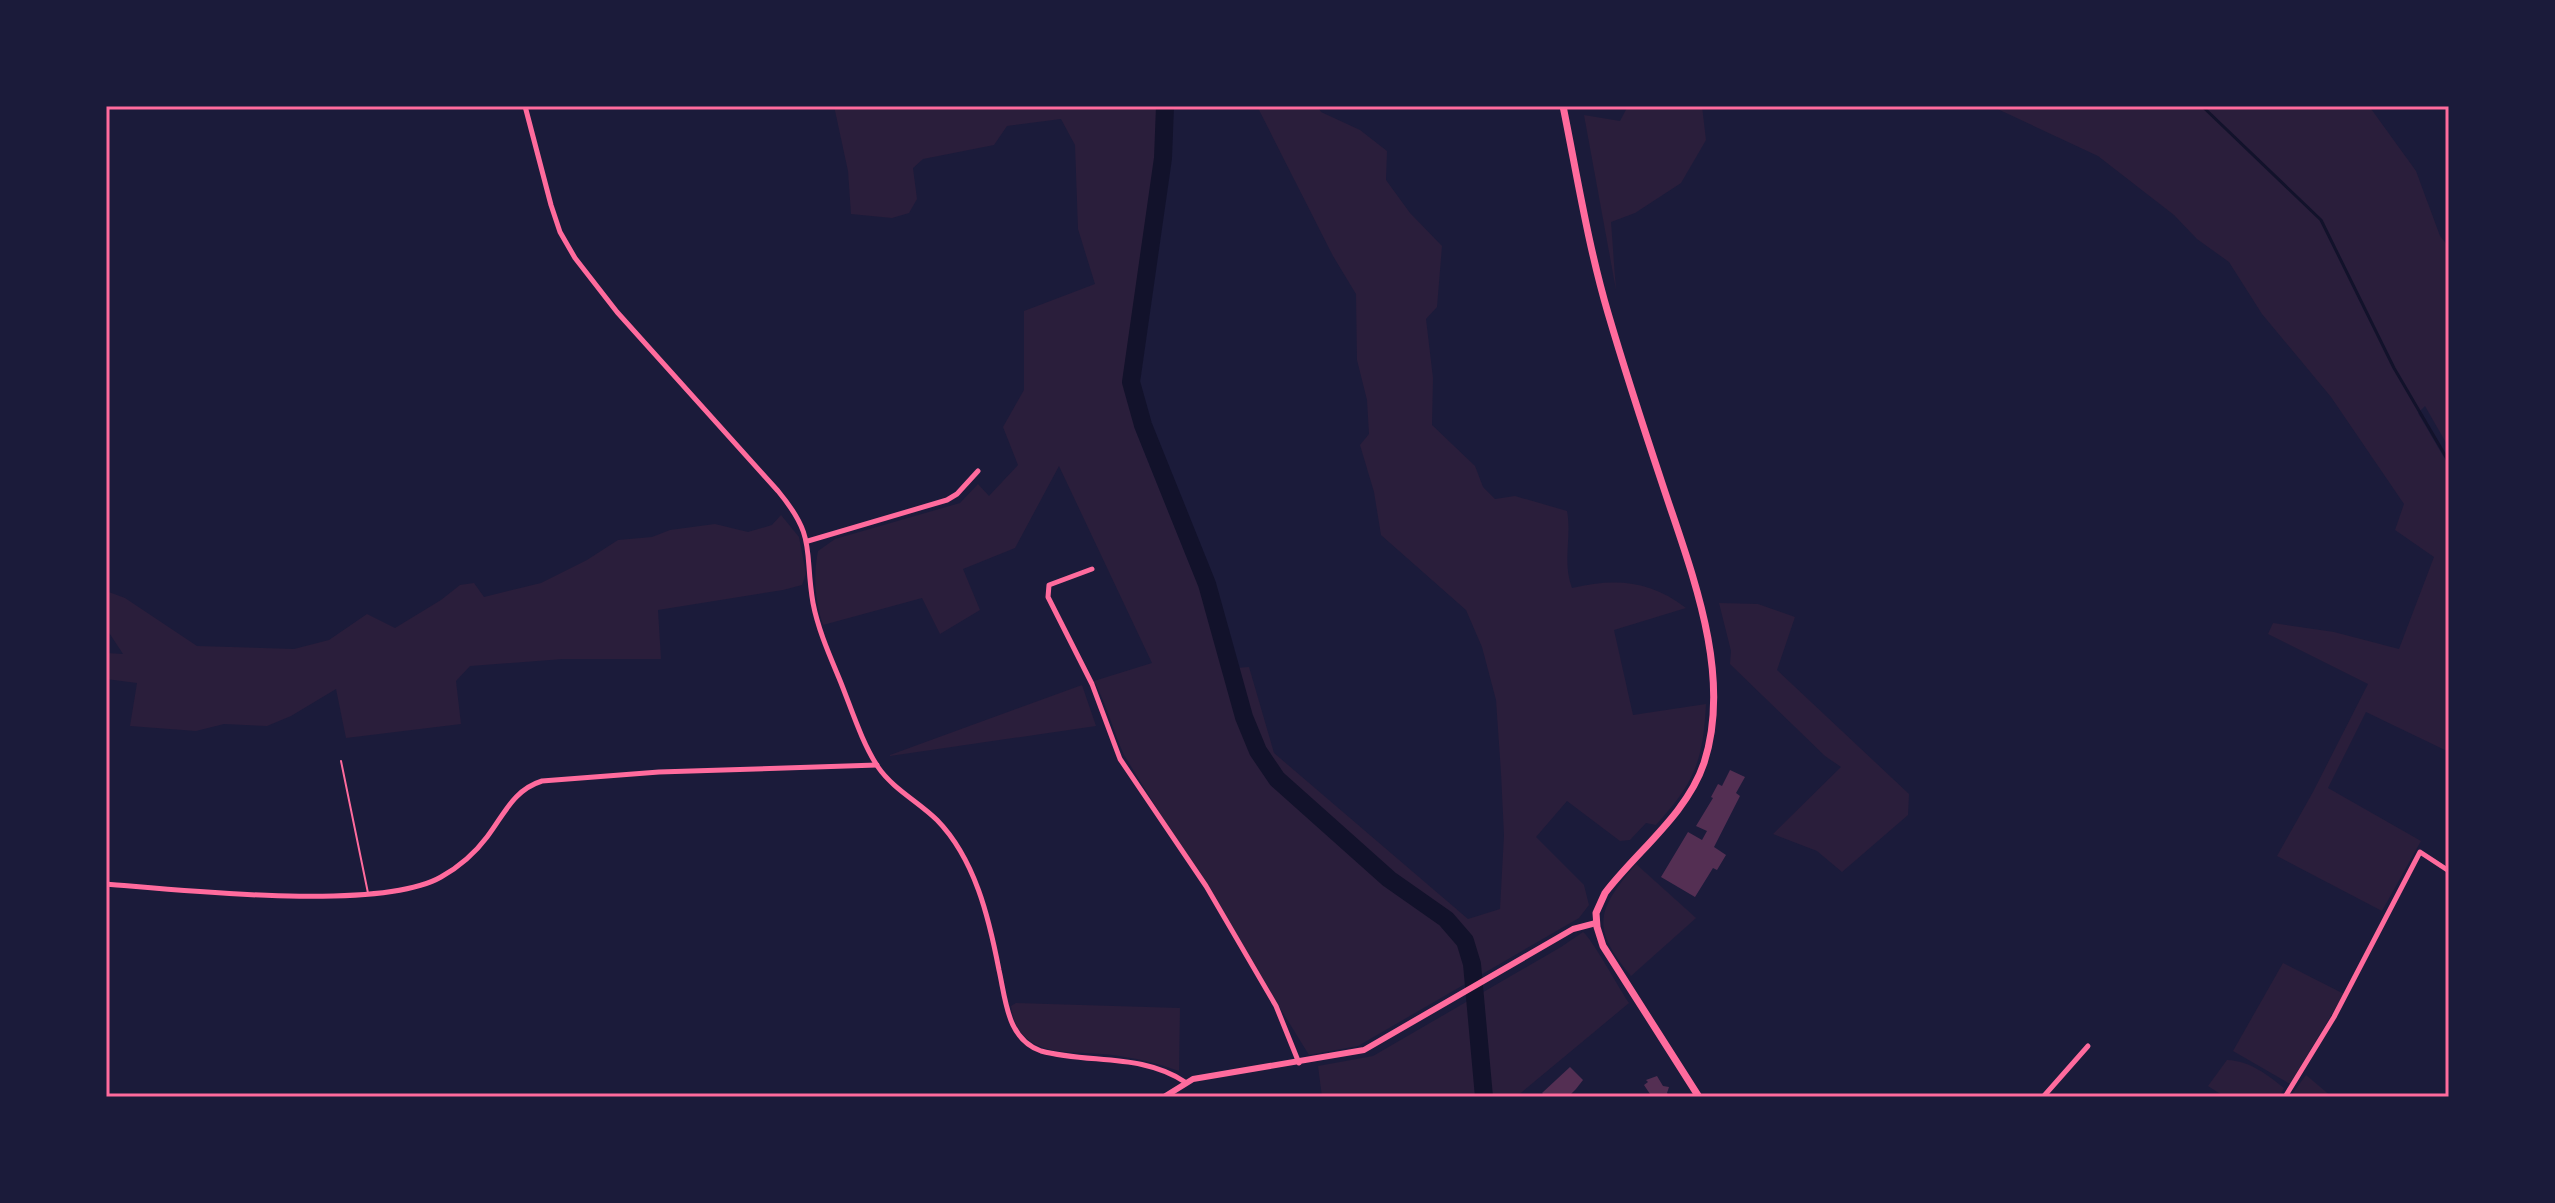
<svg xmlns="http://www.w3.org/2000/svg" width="2555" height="1203" font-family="Helvetica,sans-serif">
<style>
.green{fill:#2a1e3b}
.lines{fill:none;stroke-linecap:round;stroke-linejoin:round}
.stream{stroke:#12122b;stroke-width:3}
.river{stroke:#12122b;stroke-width:18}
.building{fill:#542f53}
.service{stroke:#ff6b9d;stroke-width:2}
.minor{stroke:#ff6b9d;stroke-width:5}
.tertiary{stroke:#ff6b9d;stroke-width:6}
.secondary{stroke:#ff6b9d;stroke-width:7}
.neatline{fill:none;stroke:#ff6b9d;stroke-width:3}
</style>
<rect width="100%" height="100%" fill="#1b1b3a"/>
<!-- green -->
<g class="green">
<path d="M834,106H1156L1159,149L1128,365L1135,429L1206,605L1223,669L1249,667L1274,753L1468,919L1500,909L1504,835L1501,773L1496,700L1482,647L1466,610L1381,535L1374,492L1360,445L1369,434L1367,400L1357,360L1356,294L1333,256L1257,106H1317L1321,112L1360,130L1387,151L1386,180L1410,213L1442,246L1437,307L1426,319L1433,378L1432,425L1475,466L1483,487L1495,499L1515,496L1567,511C1572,537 1562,562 1572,588C1615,578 1650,580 1686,608L1614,630L1633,715L1706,704C1703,761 1695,782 1656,825L1646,823L1630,840L1620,841L1567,801L1536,837L1584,885L1589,905L1579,918L1358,1046L1309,1055L1124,755C1113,730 1107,706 1094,681L1152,663L1059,466L1015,548L963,569L980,610L940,634L922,598L823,625C815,600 813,577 818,551L835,539L960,503L978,484L989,496L1018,465L1003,427L1024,390V311L1095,284L1078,229L1075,145L1061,119L1007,126L994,145L923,159L913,168L917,199L909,213L892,218L851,214L848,171Z"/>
<polygon points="1628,106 1702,106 1706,140 1681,183 1635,213 1611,222 1616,290 1584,115 1620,121"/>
<polygon points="1991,106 2369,106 2416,171 2440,236 2449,247 2449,448 2425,406 2418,413 2449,466 2449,752 2366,712 2328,788 2421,841 2382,911 2277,856 2313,792 2368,684 2268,634 2273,623 2334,632 2399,649 2434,557 2395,530 2404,504 2331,397 2262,314 2229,262 2197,239 2174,215 2098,156"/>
<polygon points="781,515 799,537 806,574 802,585 783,590 658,610 661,659 563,659 470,666 456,681 461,724 346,738 336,689 291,716 267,726 224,724 196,731 130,726 137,683 106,679 106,653 123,654 106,628 106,591 125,598 197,646 294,649 329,640 367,614 395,628 441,600 460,585 474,583 484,597 541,583 587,560 618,540 652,537 670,530 715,524 748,532 772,525"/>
<polygon points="1719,603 1758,604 1795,617 1777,670 1909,794 1908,815 1842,872 1817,851 1773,834 1841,767 1825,756 1730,664 1731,651"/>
<polygon points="1082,685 1096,726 890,756 890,755"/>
<path d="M1636,864L1696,918L1631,976C1590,927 1597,910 1636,864Z"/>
<path d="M1583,932C1591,937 1620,990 1629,1003L1516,1097H1322L1318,1066L1373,1056L1561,947Z"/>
<polygon points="2283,963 2344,994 2290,1084 2233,1051"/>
<path d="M1016,1003L1180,1008L1179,1071C1157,1063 1136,1058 1112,1055C1072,1050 1018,1061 1011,1006Z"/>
<path d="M2227,1060C2250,1061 2266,1074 2284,1088L2279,1097H2225L2208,1086Z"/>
<polygon points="2306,1075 2332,1097 2290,1097"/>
</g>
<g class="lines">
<!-- stream -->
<polyline class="stream" points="2202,106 2321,220 2394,368 2449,462"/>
<!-- river -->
<polyline class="river" points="1165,106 1163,158 1131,382 1143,425 1207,584 1244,717 1258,751 1277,779 1389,879 1446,919 1465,941 1472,964 1484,1097"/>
</g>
<!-- building -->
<g class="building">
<polygon points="1730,770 1745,777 1736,793 1740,796 1714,847 1726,855 1717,870 1713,868 1695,897 1661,877 1688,832 1702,840 1707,831 1696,826 1713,798 1711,797 1718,784 1722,786"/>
<polygon points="1570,1067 1583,1080 1576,1089 1568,1097 1546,1097 1542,1093"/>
<polygon points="1657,1076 1663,1086 1669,1087 1667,1093 1670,1097 1646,1097 1650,1094 1644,1085 1648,1082 1646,1080"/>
</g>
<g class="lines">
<!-- service -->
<polyline class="service" points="341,761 368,893"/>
<!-- minor -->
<g class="minor">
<path d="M525,106L551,205L560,232L575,258L617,312L778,491C817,538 804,550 813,603C818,629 829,654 839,678C851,707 861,741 878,767C893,789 919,802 937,820C975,859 989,918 999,970C1006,1001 1007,1039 1041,1051C1090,1064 1141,1053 1185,1082"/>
<polyline points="808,541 947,500 957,494 978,471"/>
<polyline points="1092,569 1049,585 1048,597 1092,684 1120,759 1206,886 1276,1006 1299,1063"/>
<path d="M106,884C181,890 380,912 441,877C459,867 475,853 487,837C504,815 513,790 542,781L659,772L877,765"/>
<polyline points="2043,1097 2088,1046"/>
<polyline points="2285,1097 2334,1017 2420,852 2449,871"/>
</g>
<!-- tertiary -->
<polyline class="tertiary" points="1164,1097 1193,1079 1364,1050 1573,929 1596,923"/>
<!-- secondary -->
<path class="secondary" d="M1563,106C1577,175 1588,245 1608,313C1625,371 1644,429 1663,486C1691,571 1733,674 1704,763C1687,814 1637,851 1605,893L1596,913L1597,927L1603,946L1699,1097"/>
</g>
<!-- border -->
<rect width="2555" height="1203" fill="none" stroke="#1b1b3a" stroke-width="216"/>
<rect x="108" y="108" width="2339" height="987" class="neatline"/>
</svg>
